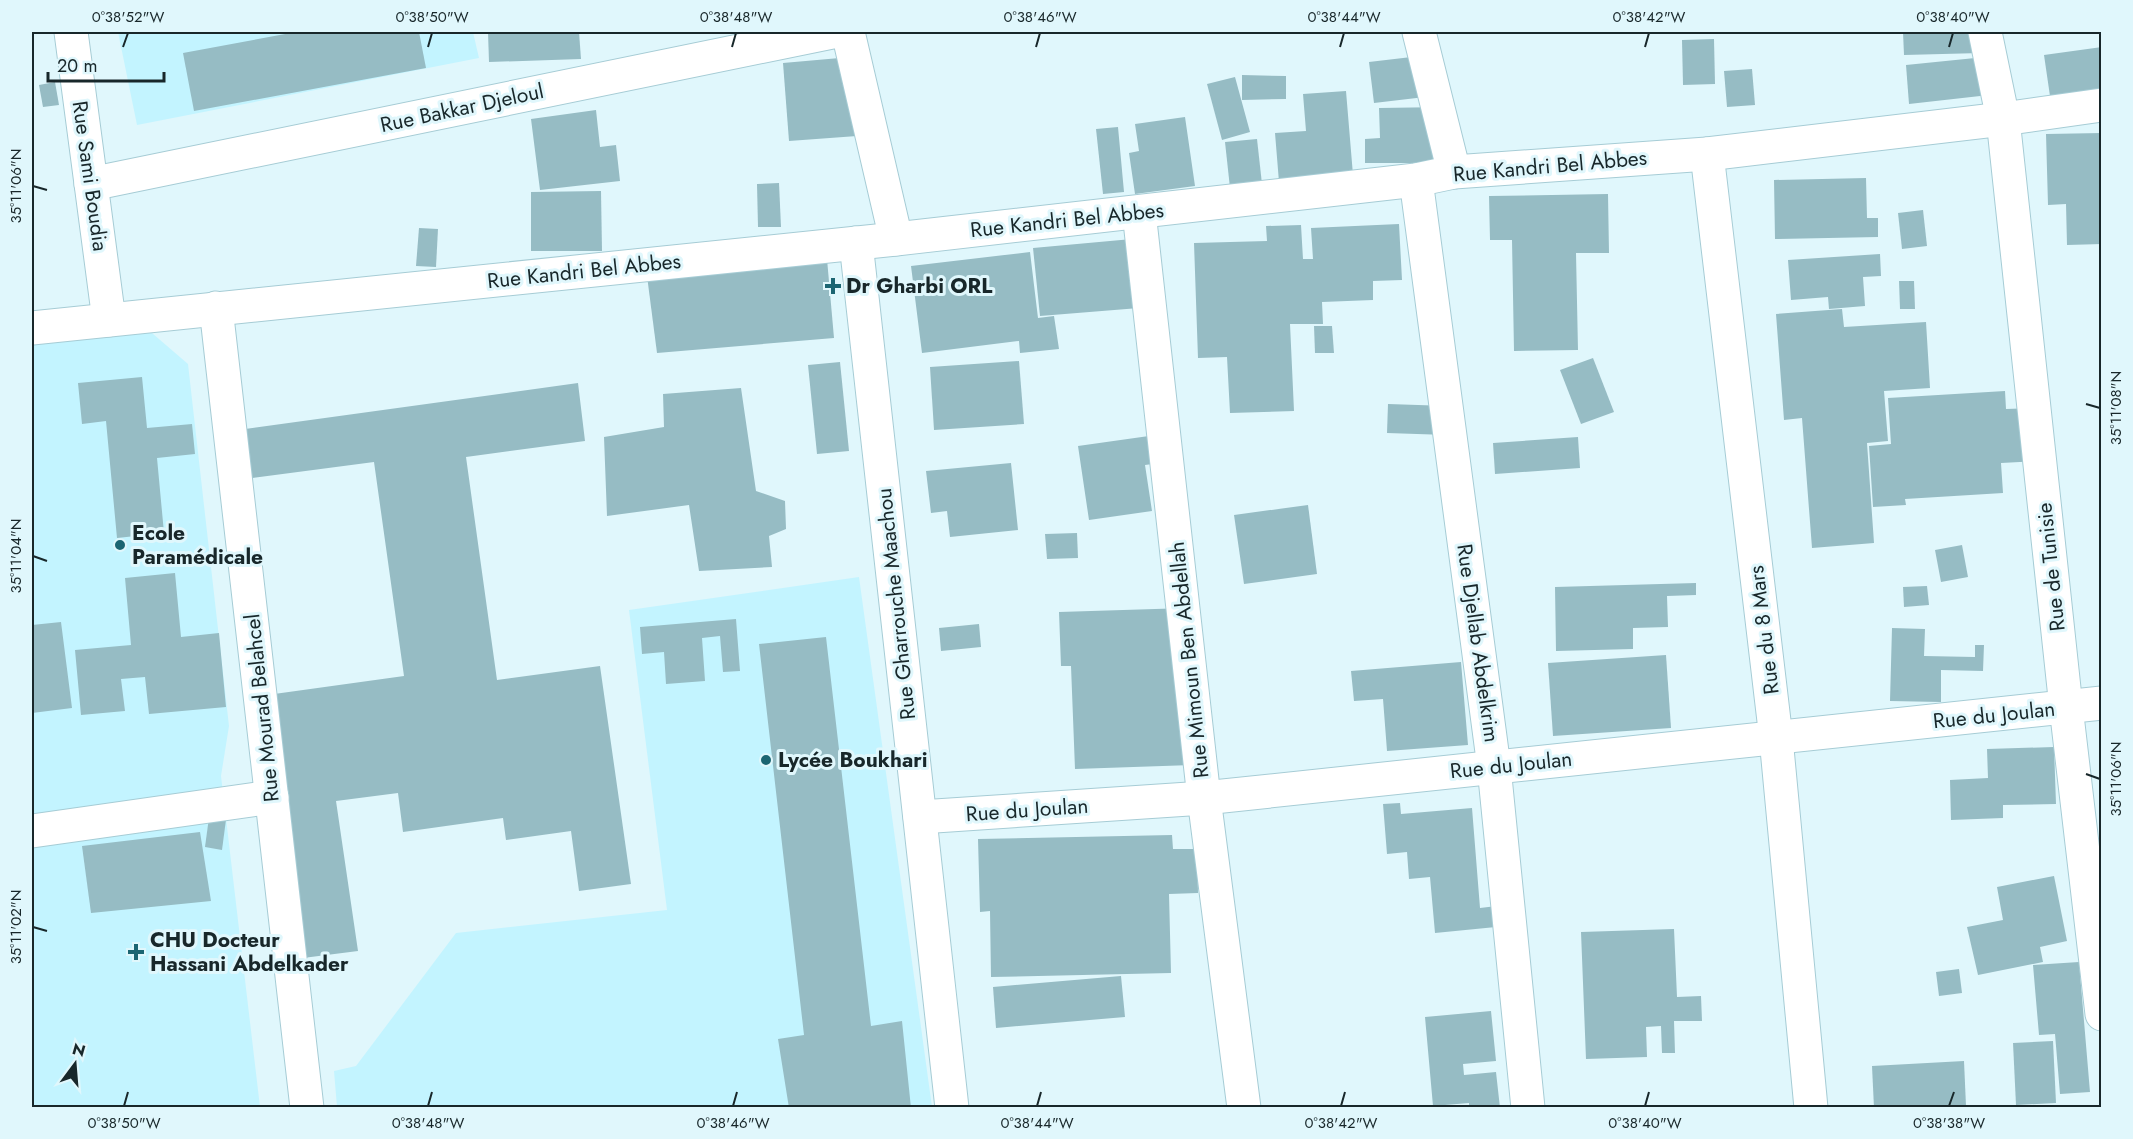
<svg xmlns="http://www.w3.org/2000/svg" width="2133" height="1139" font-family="Jost,sans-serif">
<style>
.built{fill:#c3f4ff}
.building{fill:#96bcc4}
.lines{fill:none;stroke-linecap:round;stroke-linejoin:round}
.minor-casing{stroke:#a6ccd5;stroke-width:35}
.minor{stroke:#fff;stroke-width:33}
.ticks{fill:none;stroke:#18272a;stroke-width:2}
.poi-dot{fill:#1b6572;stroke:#e0f7fc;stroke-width:2}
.labels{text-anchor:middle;stroke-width:6;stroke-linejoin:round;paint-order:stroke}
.street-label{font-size:21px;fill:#18272a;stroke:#e0f7fc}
.poi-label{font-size:21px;font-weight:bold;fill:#18272a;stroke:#e0f7fc;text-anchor:start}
.neatline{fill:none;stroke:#18272a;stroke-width:2}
.ticks-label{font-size:15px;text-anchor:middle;fill:#18272a}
</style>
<rect width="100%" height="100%" fill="#e0f7fc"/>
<!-- built -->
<g class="built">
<polygon points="118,32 473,32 479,58 137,125"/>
<polygon points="145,327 188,364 229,726 221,776 260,1107 32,1107 32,340"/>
<polygon points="859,577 932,1107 337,1107 334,1071 356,1066 456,933 667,910 629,610"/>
</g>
<!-- building -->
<g class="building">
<polygon points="296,32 419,32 426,68 194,111 183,53"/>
<polygon points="488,32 579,32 581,59 489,62"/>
<polygon points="1903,32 1981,32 1981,53 1904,55"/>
<polygon points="1714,39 1715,84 1683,85 1682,40"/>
<polygon points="2102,47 2102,96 2051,103 2044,55"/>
<polygon points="1437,54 1442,95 1374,103 1369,62"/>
<polygon points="851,57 857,136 789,141 783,63"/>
<polygon points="1985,57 1989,95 1909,104 1906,65"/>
<polygon points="1752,69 1755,105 1727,107 1724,71"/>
<polygon points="1242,75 1286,76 1286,99 1242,100"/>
<polygon points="1235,77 1250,132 1222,140 1207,84"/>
<polygon points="55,82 59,105 43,107 39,85"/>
<polygon points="1346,91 1353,175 1279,182 1275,133 1306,131 1303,94"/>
<polygon points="1445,107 1446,163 1365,163 1365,139 1380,138 1379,108"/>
<polygon points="596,110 600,147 616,145 620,181 540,190 531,119"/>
<polygon points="1185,117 1195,186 1135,194 1129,153 1139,151 1135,124"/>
<polygon points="1118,127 1124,192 1103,194 1096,129"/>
<polygon points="2102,133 2102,244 2067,245 2066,204 2048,205 2046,134"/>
<polygon points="1257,139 1262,184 1230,188 1225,142"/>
<polygon points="1866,178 1867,218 1878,218 1878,237 1775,239 1774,180"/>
<polygon points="779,183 781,227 758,227 757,184"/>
<polygon points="601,191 602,251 531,251 531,192"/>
<polygon points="1608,194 1609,253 1576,253 1578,350 1514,351 1512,240 1490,240 1489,196"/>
<polygon points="1923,210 1927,246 1902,249 1898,213"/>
<polygon points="1399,224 1402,280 1373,281 1373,300 1322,302 1323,324 1290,324 1294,411 1230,413 1227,357 1198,358 1194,243 1267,241 1266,226 1301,225 1303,259 1313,259 1311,228"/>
<polygon points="419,228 438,229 436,267 416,266"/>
<polygon points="1132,239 1139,308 1040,316 1033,248"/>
<polygon points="1030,252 1038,318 1054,316 1059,349 1020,353 1019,341 922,353 911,266"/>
<polygon points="1880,254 1881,276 1863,277 1865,306 1829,309 1828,297 1791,300 1788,260"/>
<polygon points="827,259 834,338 657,353 647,276"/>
<polygon points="1899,281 1914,281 1915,309 1900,309"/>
<polygon points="1842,309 1844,327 1926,322 1930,388 1884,391 1888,441 1867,443 1874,543 1812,548 1802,418 1784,420 1776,314"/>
<polygon points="1314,326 1332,326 1334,353 1315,353"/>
<polygon points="1593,358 1614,412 1581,424 1560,370"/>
<polygon points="1019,361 1024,424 934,430 930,367"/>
<polygon points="840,362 849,451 817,454 808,365"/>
<polygon points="142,377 147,428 192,424 195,454 157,458 164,533 117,538 106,421 82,424 78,383"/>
<polygon points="578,383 585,441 466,457 497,680 600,666 631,884 579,891 571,831 506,840 503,818 403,832 398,793 336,801 358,951 303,958 267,695 404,676 374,462 245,479 238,430"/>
<polygon points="741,388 756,491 785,501 786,529 769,536 772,567 699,571 689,505 607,516 604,437 664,427 663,394"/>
<polygon points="2005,391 2006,409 2035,408 2039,461 2001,463 2003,493 1905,499 1906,505 1873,507 1869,446 1891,444 1888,398"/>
<polygon points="1388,404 1448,406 1447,435 1387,433"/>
<polygon points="1156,435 1160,463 1145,465 1152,511 1089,520 1078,446"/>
<polygon points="1578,437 1580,468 1495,474 1493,443"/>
<polygon points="1011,463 1018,530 950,537 947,511 931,513 926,471"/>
<polygon points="1308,505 1317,574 1244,584 1234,515"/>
<polygon points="1077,533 1078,558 1047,559 1045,534"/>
<polygon points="1962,545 1968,577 1941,582 1935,550"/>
<polygon points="175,573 181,637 219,633 226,707 149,714 145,677 121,679 125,711 81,715 75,650 131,645 125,578"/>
<polygon points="1696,583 1696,595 1667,596 1668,627 1633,628 1633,649 1556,651 1555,587"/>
<polygon points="1927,586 1929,605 1904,607 1903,587"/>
<polygon points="1187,608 1192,765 1075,769 1071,666 1061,666 1059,612"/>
<polygon points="736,619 740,671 723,672 720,636 702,638 705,681 666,684 664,652 642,654 640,627"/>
<polygon points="61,622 72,708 32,713 32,674 34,674 32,625"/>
<polygon points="979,624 981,647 941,651 939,628"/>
<polygon points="1892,628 1925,629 1924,656 1975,657 1975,645 1984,645 1983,671 1941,670 1941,702 1890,701"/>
<polygon points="826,637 871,1026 902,1021 911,1108 789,1108 778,1039 804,1035 759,644"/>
<polygon points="1666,655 1671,728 1553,736 1548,663"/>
<polygon points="1461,662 1468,745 1387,751 1383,699 1354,701 1351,671"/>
<polygon points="2054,747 2056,804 2003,805 2003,818 1951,820 1950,780 1988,778 1987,749"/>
<polygon points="1400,803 1401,814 1472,808 1480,908 1505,905 1506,926 1435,933 1430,877 1409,879 1407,852 1387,854 1383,804"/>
<polygon points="210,810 227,812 222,850 205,847"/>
<polygon points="200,832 211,901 91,913 82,846"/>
<polygon points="1172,835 1173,849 1197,849 1198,893 1169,894 1171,973 991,977 990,911 980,912 978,839"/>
<polygon points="2054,876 2067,941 2040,947 2043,962 1978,975 1967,927 2003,920 1997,887"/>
<polygon points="1674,929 1677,997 1701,996 1702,1021 1674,1021 1675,1053 1662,1053 1661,1026 1646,1027 1647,1057 1586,1059 1581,932"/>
<polygon points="2079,962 2090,1092 2060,1094 2055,1034 2039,1035 2033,965"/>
<polygon points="1959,969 1962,993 1939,996 1936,972"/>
<polygon points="1121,976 1125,1017 996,1028 993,987"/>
<polygon points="1491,1011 1496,1061 1463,1064 1464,1075 1496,1072 1500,1108 1469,1108 1469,1103 1433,1106 1425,1017"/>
<polygon points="2053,1041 2056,1103 2016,1105 2013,1043"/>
<polygon points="1964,1061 1966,1106 1874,1108 1872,1066"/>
</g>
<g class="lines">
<!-- minor casing -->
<g class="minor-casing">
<g id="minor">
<polyline points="71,32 109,320"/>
<polyline points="848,32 896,239"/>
<polyline points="1419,32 1454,172"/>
<polyline points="1985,32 2003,119 2066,707 2102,1014"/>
<polyline points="1707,154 1776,738 1811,1108"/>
<polyline points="1416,180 1494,767 1528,1108"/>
<polyline points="91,184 832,32"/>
<polyline points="1139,212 1204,798 1244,1108"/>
<polyline points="856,243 952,1108"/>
<polyline points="216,308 307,1108"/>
<polyline points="32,328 896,239 1416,180 1454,172 1707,154 2003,119 2102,105"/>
<polyline points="920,817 1204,798 2102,703"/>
<polyline points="32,831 272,797"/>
</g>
</g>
<!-- minor -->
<use href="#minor" class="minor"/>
</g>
<!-- ticks -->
<path class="ticks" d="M123,47L128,33M428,47L432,33M732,47L736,33M1036,47L1040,33M1340,47L1344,33M1645,47L1649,33M1949,47L1953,33M33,186L47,190M2086,404L2100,408M33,556L47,561M2086,774L2100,779M33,927L47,931M124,1106L128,1092M428,1106L432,1092M733,1106L737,1092M1037,1106L1041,1092M1341,1106L1345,1092M1645,1106L1649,1092M1949,1106L1954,1092"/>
<!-- markers -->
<g class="poi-dot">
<path d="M830 277h6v6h6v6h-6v6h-6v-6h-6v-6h6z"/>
<circle cx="120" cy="545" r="6"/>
<circle cx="766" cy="760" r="6"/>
<path d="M133 943h6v6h6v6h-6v6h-6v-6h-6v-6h6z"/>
</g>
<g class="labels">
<!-- street labels -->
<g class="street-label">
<text transform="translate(462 108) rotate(-12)" y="7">Rue Bakkar Djeloul</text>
<text transform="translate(1550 166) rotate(-5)" y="7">Rue Kandri Bel Abbes</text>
<text transform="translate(90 176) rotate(82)" y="7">Rue Sami Boudia</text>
<text transform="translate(1067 220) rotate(-6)" y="7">Rue Kandri Bel Abbes</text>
<text transform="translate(584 271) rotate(-6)" y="7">Rue Kandri Bel Abbes</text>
<text transform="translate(2051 567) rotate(-96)" y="7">Rue de Tunisie</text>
<text transform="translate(896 604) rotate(-96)" y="7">Rue Gharrouche Maachou</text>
<text transform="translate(1764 630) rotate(-97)" y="7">Rue du 8 Mars</text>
<text transform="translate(1478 643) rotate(82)" y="7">Rue Djellab Abdelkrim</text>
<text transform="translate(1189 660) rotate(-96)" y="7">Rue Mimoun Ben Abdellah</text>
<text transform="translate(262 708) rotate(-96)" y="7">Rue Mourad Belahcel</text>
<text transform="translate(1994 715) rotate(-6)" y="7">Rue du Joulan</text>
<text transform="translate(1511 765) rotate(-6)" y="7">Rue du Joulan</text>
<text transform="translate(1027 810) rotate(-4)" y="7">Rue du Joulan</text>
</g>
<!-- poi labels -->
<g class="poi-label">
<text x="846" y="293">Dr Gharbi ORL</text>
<text x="132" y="540">Ecole<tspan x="132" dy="24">Paramédicale</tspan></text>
<text x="778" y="767">Lycée Boukhari</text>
<text x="150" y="947">CHU Docteur<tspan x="150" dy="24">Hassani Abdelkader</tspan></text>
</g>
</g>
<!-- border -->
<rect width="2133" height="1139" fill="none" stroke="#e0f7fc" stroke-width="66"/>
<!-- north arrow -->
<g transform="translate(75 1064) rotate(16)" stroke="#e0f7fc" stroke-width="4.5" paint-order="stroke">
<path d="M0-4.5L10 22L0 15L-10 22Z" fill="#18272a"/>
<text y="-9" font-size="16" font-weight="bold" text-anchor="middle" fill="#18272a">N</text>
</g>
<!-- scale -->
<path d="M48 72v9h116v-9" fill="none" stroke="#18272a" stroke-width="3"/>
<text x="57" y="72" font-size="18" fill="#18272a" stroke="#e0f7fc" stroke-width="4.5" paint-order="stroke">20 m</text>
<rect x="33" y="33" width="2067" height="1073" class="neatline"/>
<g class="ticks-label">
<text x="128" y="22">0°38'52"W</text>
<text x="432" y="22">0°38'50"W</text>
<text x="736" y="22">0°38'48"W</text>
<text x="1040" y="22">0°38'46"W</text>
<text x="1344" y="22">0°38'44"W</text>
<text x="1649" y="22">0°38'42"W</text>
<text x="1953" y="22">0°38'40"W</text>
<text transform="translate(16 186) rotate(-90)" y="5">35°11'06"N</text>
<text transform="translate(2116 408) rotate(-90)" y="5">35°11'08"N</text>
<text transform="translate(16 556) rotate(-90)" y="5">35°11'04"N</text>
<text transform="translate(2116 779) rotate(-90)" y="5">35°11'06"N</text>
<text transform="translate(16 927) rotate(-90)" y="5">35°11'02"N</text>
<text x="124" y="1128">0°38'50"W</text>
<text x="428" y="1128">0°38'48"W</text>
<text x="733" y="1128">0°38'46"W</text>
<text x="1037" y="1128">0°38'44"W</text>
<text x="1341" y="1128">0°38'42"W</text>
<text x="1645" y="1128">0°38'40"W</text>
<text x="1949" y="1128">0°38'38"W</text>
</g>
</svg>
